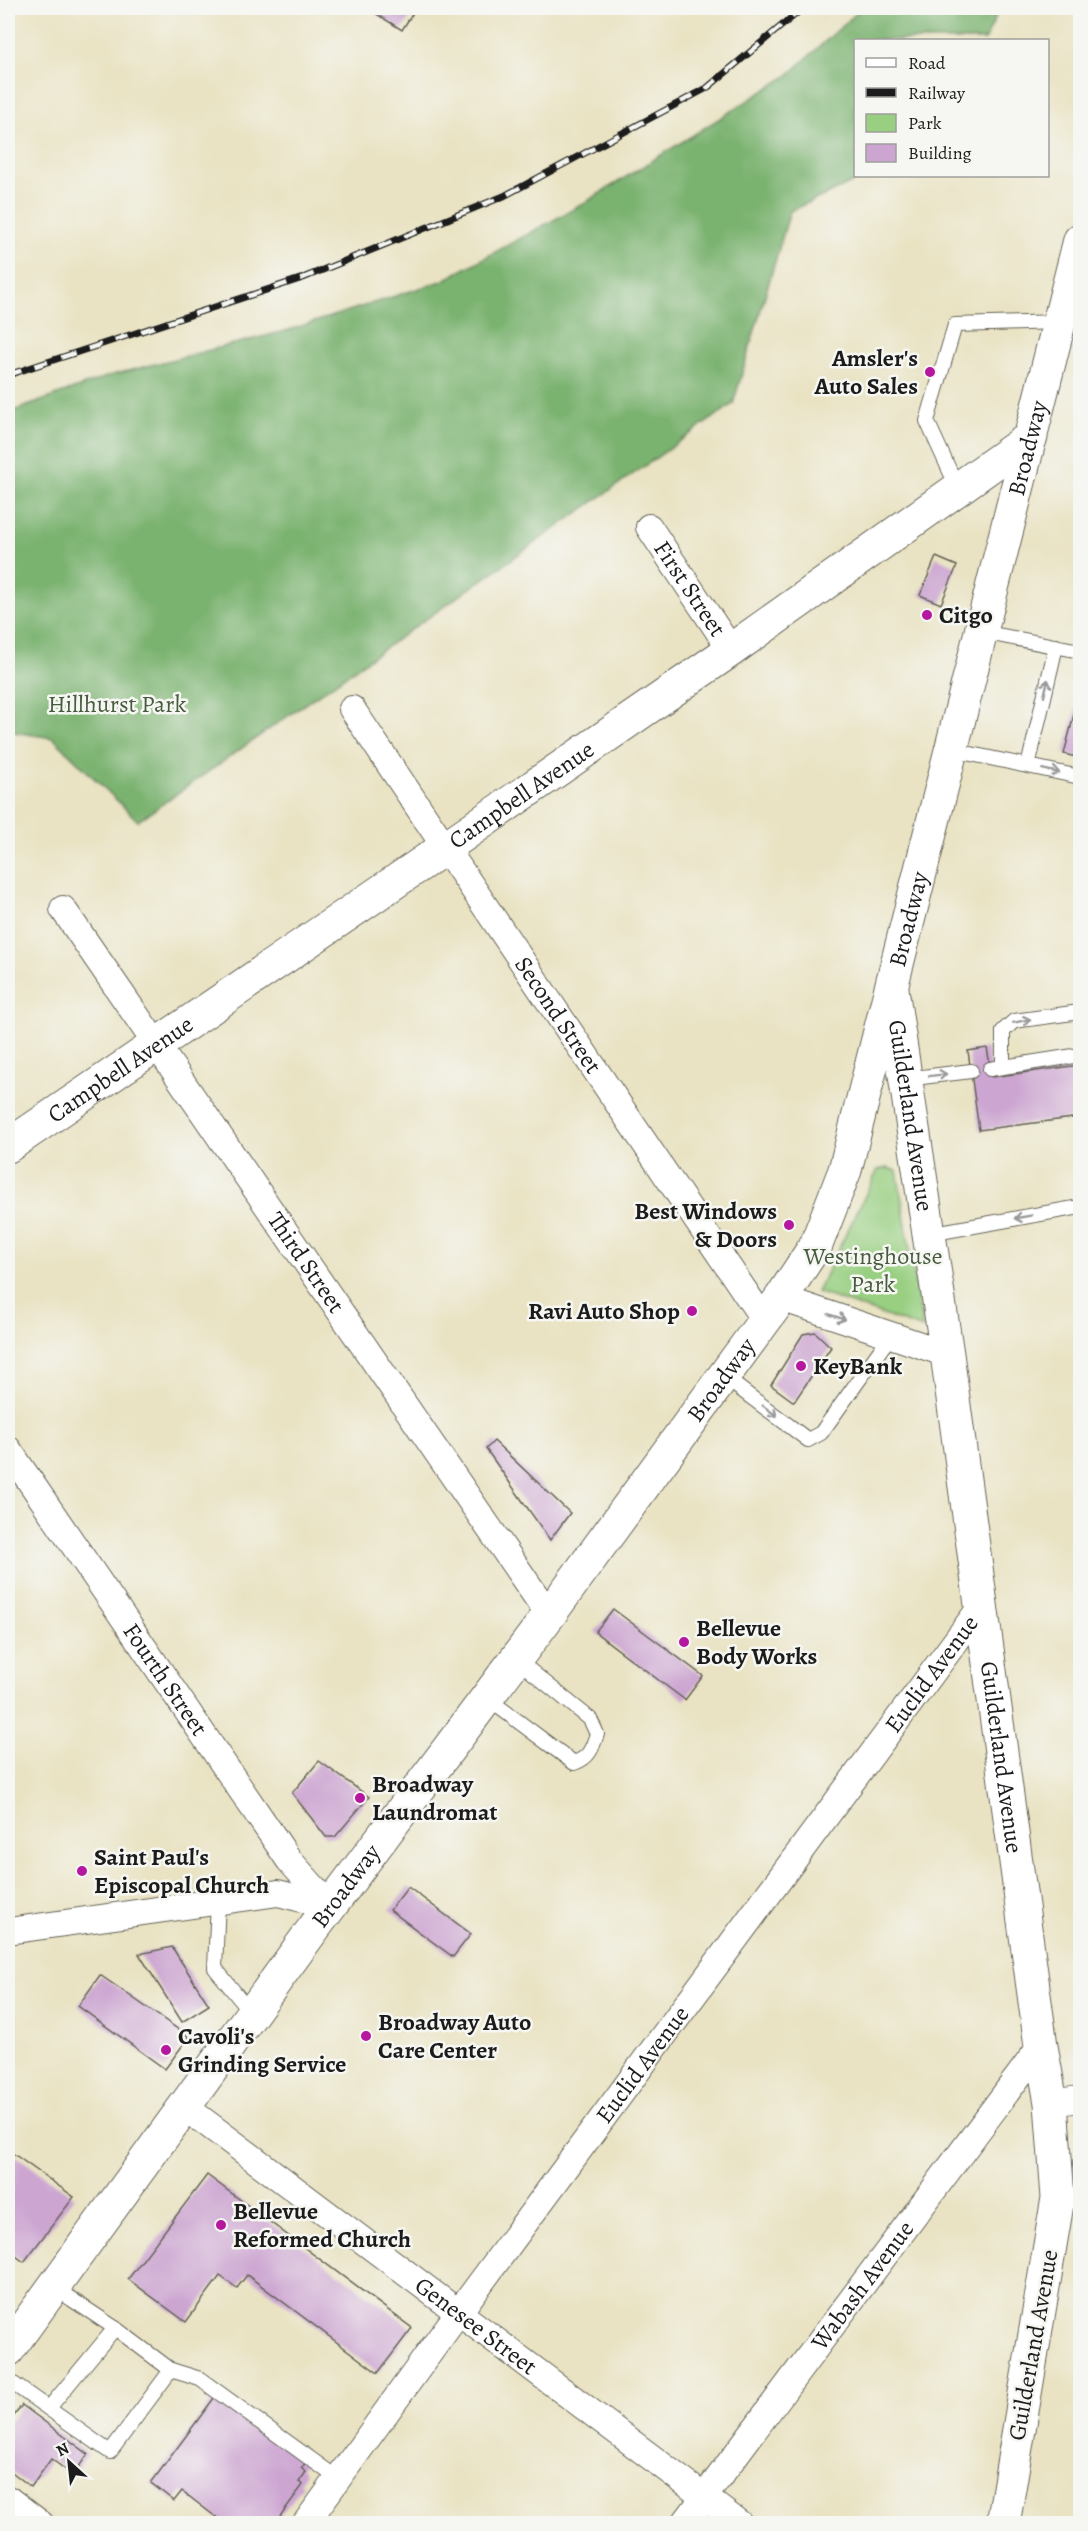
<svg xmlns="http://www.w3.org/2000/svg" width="1088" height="2531" font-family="Alegreya,serif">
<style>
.green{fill:#98cf81;stroke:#5a764e;stroke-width:1.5}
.forest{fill:#7ab26f;stroke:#4b6746;stroke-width:1.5}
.building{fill:#cca5d1}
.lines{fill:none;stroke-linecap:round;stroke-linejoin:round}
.service-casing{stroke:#646256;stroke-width:16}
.minor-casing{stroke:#646256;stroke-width:28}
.tertiary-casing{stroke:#646256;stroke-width:35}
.secondary-casing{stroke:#646256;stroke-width:35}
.service{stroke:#fff;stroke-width:14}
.minor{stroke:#fff;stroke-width:26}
.tertiary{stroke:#fff;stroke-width:33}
.secondary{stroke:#fff;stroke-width:33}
.rail-casing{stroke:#1c1c1c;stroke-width:7}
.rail{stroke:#f6f6f2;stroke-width:4.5;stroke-dasharray:14;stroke-linecap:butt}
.oneway{stroke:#999}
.poi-dot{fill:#b5179e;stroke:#f6f6f2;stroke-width:2}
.labels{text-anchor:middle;stroke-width:5;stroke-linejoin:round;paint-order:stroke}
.poi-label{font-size:24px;font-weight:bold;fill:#1c1c1c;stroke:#f6f6f2;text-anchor:start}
.street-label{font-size:24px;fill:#1c1c1c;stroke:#f6f6f2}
.park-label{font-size:24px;fill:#475b3f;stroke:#f6f6f2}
</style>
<rect width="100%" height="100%" fill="#f6f6f2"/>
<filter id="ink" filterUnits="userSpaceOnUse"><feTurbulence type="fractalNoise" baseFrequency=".0167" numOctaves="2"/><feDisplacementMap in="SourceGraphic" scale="12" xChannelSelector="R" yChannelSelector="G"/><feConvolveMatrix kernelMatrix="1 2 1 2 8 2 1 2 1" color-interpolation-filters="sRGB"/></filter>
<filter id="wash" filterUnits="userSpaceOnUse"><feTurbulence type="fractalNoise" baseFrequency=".008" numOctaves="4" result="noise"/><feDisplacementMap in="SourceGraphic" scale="24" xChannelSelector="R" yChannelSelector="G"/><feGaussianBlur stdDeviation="1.35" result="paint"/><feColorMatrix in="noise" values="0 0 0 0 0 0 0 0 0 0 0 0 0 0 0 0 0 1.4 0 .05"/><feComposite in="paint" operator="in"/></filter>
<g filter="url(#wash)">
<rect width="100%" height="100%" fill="#e9e3c3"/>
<!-- green -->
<polygon class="green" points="887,1168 897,1171 923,1329 817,1292 878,1170"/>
<!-- forest -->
<polygon class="forest" points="862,8 1000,8 985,40 856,40 856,176 867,176 790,211 733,404 138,821 53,738 8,731 8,413 112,375 289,330 442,281 583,204 787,76"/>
<g id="blocks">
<!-- building -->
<g class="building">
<polygon points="367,8 416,8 402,30"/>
<polygon points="936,557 957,566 941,604 920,595"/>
<polygon points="1080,691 1080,758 1064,754"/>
<polygon points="987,1048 992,1077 1080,1065 1080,1117 979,1130 968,1051"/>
<polygon points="815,1332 831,1347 794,1402 771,1385 803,1334"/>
<polygon points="494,1441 570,1513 550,1540 486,1449"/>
<polygon points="613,1609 703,1676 685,1700 595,1632"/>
<polygon points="319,1761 369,1797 335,1837 326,1837 292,1793"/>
<polygon points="408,1887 471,1934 453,1957 390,1910"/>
<polygon points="172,1947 209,2005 182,2022 139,1954"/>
<polygon points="100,1975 189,2037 165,2069 78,2006"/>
<polygon points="8,2150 74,2197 24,2262 8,2250"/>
<polygon points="207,2175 412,2328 378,2373 247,2275 237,2288 220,2276 186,2322 128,2279"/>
<polygon points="217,2394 308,2461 301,2468 306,2472 299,2482 303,2485 275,2523 269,2519 265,2524 225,2524 182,2491 174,2501 151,2483"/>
<polygon points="22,2405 88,2454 73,2475 51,2459 31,2487 8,2469 8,2424"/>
</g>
</g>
</g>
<g filter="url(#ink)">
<use href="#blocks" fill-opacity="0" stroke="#646256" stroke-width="1.5"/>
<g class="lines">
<!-- service casing -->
<g class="service-casing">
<g id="service">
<polyline points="958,489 927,421 955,325 1058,322"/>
<polyline points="982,632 1080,651"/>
<polyline points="952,750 1080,777"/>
<polyline points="1028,766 1056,646"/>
<polyline points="1003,1067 1003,1031 1014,1021 1080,1012"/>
<polyline points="990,1069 1080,1055"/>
<polyline points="906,1079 971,1071"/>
<polyline points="929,1234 1080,1207"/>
<polyline points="723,1376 808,1440 821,1433 891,1335"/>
<path d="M487,1698L574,1763C589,1758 592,1749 597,1734L590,1719L516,1659"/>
<polyline points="218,1901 215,1968 252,2014"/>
<polyline points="53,2287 115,2328 171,2370 200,2379 337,2478"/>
<polyline points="8,2380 110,2452 171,2370"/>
<polyline points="49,2408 115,2328"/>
</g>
</g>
<!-- minor casing -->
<g class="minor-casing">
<g id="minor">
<path id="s1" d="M649,527L731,650"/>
<path id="s2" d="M352,709L764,1320"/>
<path id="s3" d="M63,909L549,1615"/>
<polyline points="781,1298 947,1354"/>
<path id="s4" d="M8,1449L289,1860L330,1906"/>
<polyline points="8,1931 278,1893 330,1906"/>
<polyline points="1051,2103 1080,2099"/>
<path id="s5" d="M185,2107L740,2524"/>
<polyline points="8,2499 41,2524"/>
<path id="s6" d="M305,2524L459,2312L981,1607"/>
<path id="s7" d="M684,2524L1041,2046"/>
</g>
</g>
<!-- tertiary casing -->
<g class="tertiary-casing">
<g id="tertiary">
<path id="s8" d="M892,989L947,1354L1041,2046L1051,2103L1058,2198L1003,2524"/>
<path id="s9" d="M8,1146L446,847L731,650L1031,437"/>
</g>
</g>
<!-- secondary casing -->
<g class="secondary-casing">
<g id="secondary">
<path id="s10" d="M8,2350L311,1932L549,1615L781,1298L816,1245L845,1170L1080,240"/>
</g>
</g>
<!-- service -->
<use href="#service" class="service"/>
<!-- minor -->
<use href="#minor" class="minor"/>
<!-- tertiary -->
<use href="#tertiary" class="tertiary"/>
<!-- secondary -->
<use href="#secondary" class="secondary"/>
<!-- rail casing -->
<g class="rail-casing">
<polyline id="rail" points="8,375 303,278 504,196 707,88 803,8"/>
</g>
<!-- rail -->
<use href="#rail" class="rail"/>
</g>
<!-- one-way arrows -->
<defs><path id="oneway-shaft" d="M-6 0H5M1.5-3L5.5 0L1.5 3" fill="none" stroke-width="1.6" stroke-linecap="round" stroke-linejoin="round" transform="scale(1.5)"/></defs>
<g class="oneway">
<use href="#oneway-shaft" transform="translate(1046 688) rotate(-77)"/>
<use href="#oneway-shaft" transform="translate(1051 771) rotate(12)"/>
<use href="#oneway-shaft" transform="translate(1022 1021) rotate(-12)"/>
<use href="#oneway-shaft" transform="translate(938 1075) rotate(-7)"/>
<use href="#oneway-shaft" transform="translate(1023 1217) rotate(170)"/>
<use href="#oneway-shaft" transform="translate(837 1317) rotate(19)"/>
<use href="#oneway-shaft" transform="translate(770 1411) rotate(37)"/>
</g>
</g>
<!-- markers -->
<g class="poi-dot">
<circle cx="930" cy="372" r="6"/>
<circle cx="927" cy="615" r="6"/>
<circle cx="789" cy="1225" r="6"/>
<circle cx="692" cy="1311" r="6"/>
<circle cx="801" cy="1366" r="6"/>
<circle cx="684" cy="1642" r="6"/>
<circle cx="360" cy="1798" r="6"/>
<circle cx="82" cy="1871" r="6"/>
<circle cx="366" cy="2036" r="6"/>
<circle cx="166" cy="2050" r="6"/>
<circle cx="221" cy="2225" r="6"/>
</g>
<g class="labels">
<!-- poi labels -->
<g class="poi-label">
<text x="918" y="366" text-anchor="end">Amsler's<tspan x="918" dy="28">Auto Sales</tspan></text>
<text x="939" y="623">Citgo</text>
<text x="777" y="1219" text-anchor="end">Best Windows<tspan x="777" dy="28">&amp; Doors</tspan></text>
<text x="680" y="1319" text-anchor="end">Ravi Auto Shop</text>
<text x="813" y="1374">KeyBank</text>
<text x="696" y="1636">Bellevue<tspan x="696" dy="28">Body Works</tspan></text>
<text x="372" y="1792">Broadway<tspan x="372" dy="28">Laundromat</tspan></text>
<text x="94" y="1865">Saint Paul's<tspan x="94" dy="28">Episcopal Church</tspan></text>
<text x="378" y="2030">Broadway Auto<tspan x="378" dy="28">Care Center</tspan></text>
<text x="178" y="2044">Cavoli's<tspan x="178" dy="28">Grinding Service</tspan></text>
<text x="233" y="2219">Bellevue<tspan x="233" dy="28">Reformed Church</tspan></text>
</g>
<!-- street labels -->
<g class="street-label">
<text dy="8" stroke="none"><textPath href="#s10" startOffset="2194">Broadway</textPath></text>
<text dy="8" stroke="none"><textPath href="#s1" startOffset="74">First Street</textPath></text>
<text dy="8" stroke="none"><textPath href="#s9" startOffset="622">Campbell Avenue</textPath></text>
<text dy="8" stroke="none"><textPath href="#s10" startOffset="1708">Broadway</textPath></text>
<text dy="8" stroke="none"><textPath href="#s2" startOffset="369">Second Street</textPath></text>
<text dy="8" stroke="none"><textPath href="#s9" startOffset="136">Campbell Avenue</textPath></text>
<text dy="8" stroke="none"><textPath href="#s8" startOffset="128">Guilderland Avenue</textPath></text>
<text dy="8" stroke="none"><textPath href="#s3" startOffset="429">Third Street</textPath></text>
<text dy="8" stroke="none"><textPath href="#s10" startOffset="1204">Broadway</textPath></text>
<text dy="8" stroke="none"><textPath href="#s6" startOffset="1056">Euclid Avenue</textPath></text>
<text dy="8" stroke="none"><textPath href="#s4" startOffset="279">Fourth Street</textPath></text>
<text dy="8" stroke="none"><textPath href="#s8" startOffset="776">Guilderland Avenue</textPath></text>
<text dy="8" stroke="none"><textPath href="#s10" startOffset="574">Broadway</textPath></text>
<text dy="8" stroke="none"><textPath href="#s6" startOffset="570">Euclid Avenue</textPath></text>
<text dy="8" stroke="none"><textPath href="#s7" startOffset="298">Wabash Avenue</textPath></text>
<text dy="8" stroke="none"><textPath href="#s5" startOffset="364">Genesee Street</textPath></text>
<text transform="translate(1033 2345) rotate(-80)" y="8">Guilderland Avenue</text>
</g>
<!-- park labels -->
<g class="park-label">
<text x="117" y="712">Hillhurst Park</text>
<text x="873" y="1264">Westinghouse<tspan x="873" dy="28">Park</tspan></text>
</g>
</g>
<!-- margin -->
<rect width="1088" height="2531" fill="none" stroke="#f6f6f2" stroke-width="30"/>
<!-- legend -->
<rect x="854" y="39" width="195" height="138" fill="#f6f6f2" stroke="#9f9f9c" stroke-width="1.5"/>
<rect x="866" y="58" width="30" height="9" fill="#ffffff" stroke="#9f9f9c" stroke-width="1.5"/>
<text x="908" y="69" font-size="18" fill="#1c1c1c">Road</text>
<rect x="866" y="88" width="30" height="9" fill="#1c1c1c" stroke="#9f9f9c" stroke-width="1.5"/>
<text x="908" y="99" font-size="18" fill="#1c1c1c">Railway</text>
<rect x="866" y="114" width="30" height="18" fill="#98cf81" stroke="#9f9f9c" stroke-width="1.5"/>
<text x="908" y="129" font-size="18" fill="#1c1c1c">Park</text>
<rect x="866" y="144" width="30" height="18" fill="#cca5d1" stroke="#9f9f9c" stroke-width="1.5"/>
<text x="908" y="159" font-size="18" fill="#1c1c1c">Building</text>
<!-- north arrow -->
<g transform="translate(69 2462) rotate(333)" stroke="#f6f6f2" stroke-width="4.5" paint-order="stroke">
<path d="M0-4.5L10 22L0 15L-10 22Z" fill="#1c1c1c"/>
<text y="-9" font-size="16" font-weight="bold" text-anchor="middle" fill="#1c1c1c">N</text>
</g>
</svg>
